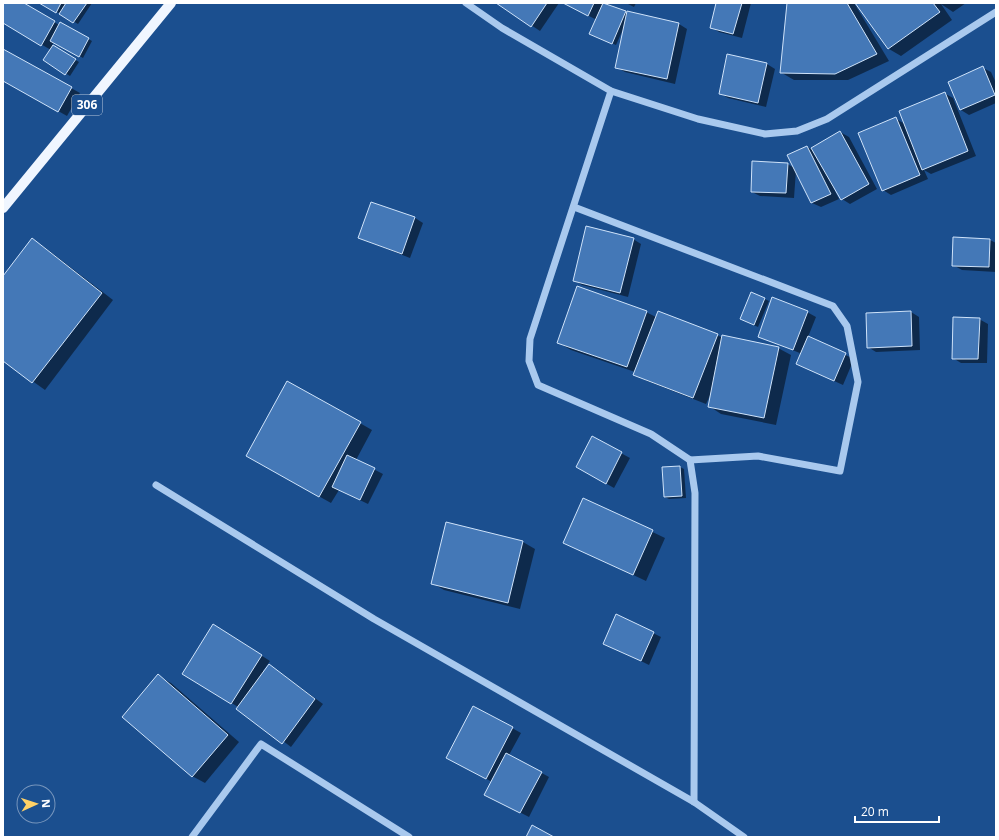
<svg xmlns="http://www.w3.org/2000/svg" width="999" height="840" font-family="'Open Sans',sans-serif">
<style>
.shadow{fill:#0007}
.building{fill:#4478b7;stroke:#cfe3fa}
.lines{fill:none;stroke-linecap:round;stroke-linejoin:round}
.minor{stroke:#a9c9ee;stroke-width:7}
.major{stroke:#f0f6ff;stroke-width:10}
.labels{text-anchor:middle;stroke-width:3;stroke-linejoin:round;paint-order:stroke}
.shield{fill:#1b4f8f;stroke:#bbcadd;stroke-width:1}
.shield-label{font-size:12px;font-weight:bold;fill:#fff}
</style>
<rect width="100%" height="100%" fill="#1b4f8f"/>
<!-- shadow -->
<g class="shadow">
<polygon points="3,3 23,3 59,25 60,23 92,41 83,58 54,42 52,45 79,62 70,76 44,60 51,50 3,22"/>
<polygon points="41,3 92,3 78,24"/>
<polygon points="498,3 559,3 540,31"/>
<polygon points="563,3 605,3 628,14 679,24 687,29 675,84 625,72 616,67 624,27 616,45 595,36 597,20"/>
<polygon points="626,3 636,3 634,7"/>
<polygon points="717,3 751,3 742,38 719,32 711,27"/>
<polygon points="788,3 854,3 889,61 848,80 794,80 782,73"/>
<polygon points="856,3 966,3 953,12 941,4 952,20 901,56 889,49"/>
<polygon points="3,50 80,93 67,116 3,80"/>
<polygon points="767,64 775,69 766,107 728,98 720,93"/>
<polygon points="983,68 991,72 996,83 996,103 969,115 961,110 949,82"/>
<polygon points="944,93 953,98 976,156 931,174 924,170 928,179 891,195 883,190 896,119 905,124"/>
<polygon points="840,132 849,137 877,189 850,204 842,199 835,187 833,187 839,199 821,207 812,203 796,170 794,198 760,196 752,192 787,164 795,168 807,147 815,151"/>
<polygon points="372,203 415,218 423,223 410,258 359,238"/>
<polygon points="954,238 990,240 996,243 996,272 962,270 953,265"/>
<polygon points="633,239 641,244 628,297 582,285 574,280"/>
<polygon points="32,240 44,247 113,300 45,390 3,360 3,277"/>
<polygon points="752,293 769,301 758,327 741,319"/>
<polygon points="646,312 656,317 717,335 723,338 778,348 791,355 776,425 721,414 709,406 712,391 706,404 647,381 635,374 635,372 571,350 559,343"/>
<polygon points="807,312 816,317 808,337 854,359 843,385 797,364 802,354 759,336"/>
<polygon points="911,312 919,317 920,350 876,352 868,347"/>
<polygon points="979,319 988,324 987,363 961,363 953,358"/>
<polygon points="288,382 372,430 356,460 383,474 368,504 339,490 331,503 247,456"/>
<polygon points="593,438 630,458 614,488 577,467"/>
<polygon points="680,467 684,469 686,498 669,499 665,497 663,468"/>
<polygon points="584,499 665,538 646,581 564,542"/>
<polygon points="447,523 523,542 535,549 520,609 444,590 432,583"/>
<polygon points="222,630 270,661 263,671 265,672 269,665 323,704 291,747 238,707 184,673"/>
<polygon points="653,633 661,637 649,665 604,643"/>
<polygon points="158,676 171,683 239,742 205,783 192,776"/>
<polygon points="474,707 521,733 509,755 549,777 529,817 494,799 492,782 456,762"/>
</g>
<!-- building -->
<g class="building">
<polygon points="3,3 24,3 55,21 41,46 3,23"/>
<polygon points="39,3 61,3 56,13"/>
<polygon points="66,3 87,3 73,23 59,14"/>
<polygon points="496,3 547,3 531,27"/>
<polygon points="563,3 594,3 588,16"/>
<polygon points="603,3 626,11 612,44 589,34"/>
<polygon points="716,3 742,3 733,34 710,28"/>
<polygon points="787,3 847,3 877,54 835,74 780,73"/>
<polygon points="855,3 933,3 940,12 888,49"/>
<polygon points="627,11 679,23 667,79 615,68"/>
<polygon points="60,22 89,38 79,57 50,41"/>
<polygon points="53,45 76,59 65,75 43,60"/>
<polygon points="3,49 72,87 58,112 3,81"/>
<polygon points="727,54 767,63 758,103 719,94"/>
<polygon points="983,66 995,95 960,110 948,82"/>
<polygon points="945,92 968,151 922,170 899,111"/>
<polygon points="896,117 920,175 882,191 858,133"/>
<polygon points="840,131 869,184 841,200 811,148"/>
<polygon points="807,146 831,194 811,203 787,155"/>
<polygon points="752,161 788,163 786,193 751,192"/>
<polygon points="371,202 415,217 402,254 358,238"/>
<polygon points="586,226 634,238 620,293 573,281"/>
<polygon points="953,237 990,239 989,267 952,266"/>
<polygon points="32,238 102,293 32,383 3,361 3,276"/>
<polygon points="577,286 647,311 627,367 557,343"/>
<polygon points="751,292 765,298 754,325 740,319"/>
<polygon points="772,297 808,311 793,350 758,337"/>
<polygon points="658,311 718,334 693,398 633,375"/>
<polygon points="911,311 912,346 867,348 866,313"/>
<polygon points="953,317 980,318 978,359 952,359"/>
<polygon points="722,335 779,347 764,418 708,407"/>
<polygon points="808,336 846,353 834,381 796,364"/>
<polygon points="287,381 361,422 319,497 246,456"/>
<polygon points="592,436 622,452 606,484 576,467"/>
<polygon points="347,455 375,468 360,500 332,487"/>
<polygon points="680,466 682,496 664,497 662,467"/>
<polygon points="583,498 653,530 633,575 563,543"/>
<polygon points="446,522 523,541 508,603 431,584"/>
<polygon points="616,614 654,632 641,661 603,644"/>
<polygon points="213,624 262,655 231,704 182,674"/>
<polygon points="269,664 315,699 282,744 236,709"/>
<polygon points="158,674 228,735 192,777 122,717"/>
<polygon points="473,706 513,727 486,779 446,758"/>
<polygon points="506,753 542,772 520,813 484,795"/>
<polygon points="532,825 554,837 526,837"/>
</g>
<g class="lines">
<!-- minor -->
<g class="minor">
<polyline points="466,3 502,28 611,91 698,119 765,134 797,131 827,119 996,12"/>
<polyline points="611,91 530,339 529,361 538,385 651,434 690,460 695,493 694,802"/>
<polyline points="574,207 833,306 847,326 858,382 840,471 758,456 690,460"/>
<polyline points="156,485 374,619 694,802 744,837"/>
<polyline points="192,837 261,744 409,837"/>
</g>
<!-- major -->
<polyline class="major" points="3,208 171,3"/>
</g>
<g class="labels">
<!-- shield labels -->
<rect class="shield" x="72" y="95" width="30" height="20" rx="3"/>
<g class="shield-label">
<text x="87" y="109">306</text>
</g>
</g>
<!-- border -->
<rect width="999" height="840" fill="none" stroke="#ffffff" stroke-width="8"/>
<!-- north arrow -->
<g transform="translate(36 804) rotate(87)"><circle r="19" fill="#1b4f8f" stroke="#7695bc"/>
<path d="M0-3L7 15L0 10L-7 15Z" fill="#ffd166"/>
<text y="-6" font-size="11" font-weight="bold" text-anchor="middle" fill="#ffffff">N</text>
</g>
<!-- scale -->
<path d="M855 816v6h84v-6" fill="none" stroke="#ffffff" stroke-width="2"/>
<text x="861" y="816" font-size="12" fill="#ffffff" stroke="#1b4f8f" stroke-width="3" paint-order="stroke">20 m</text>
</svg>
